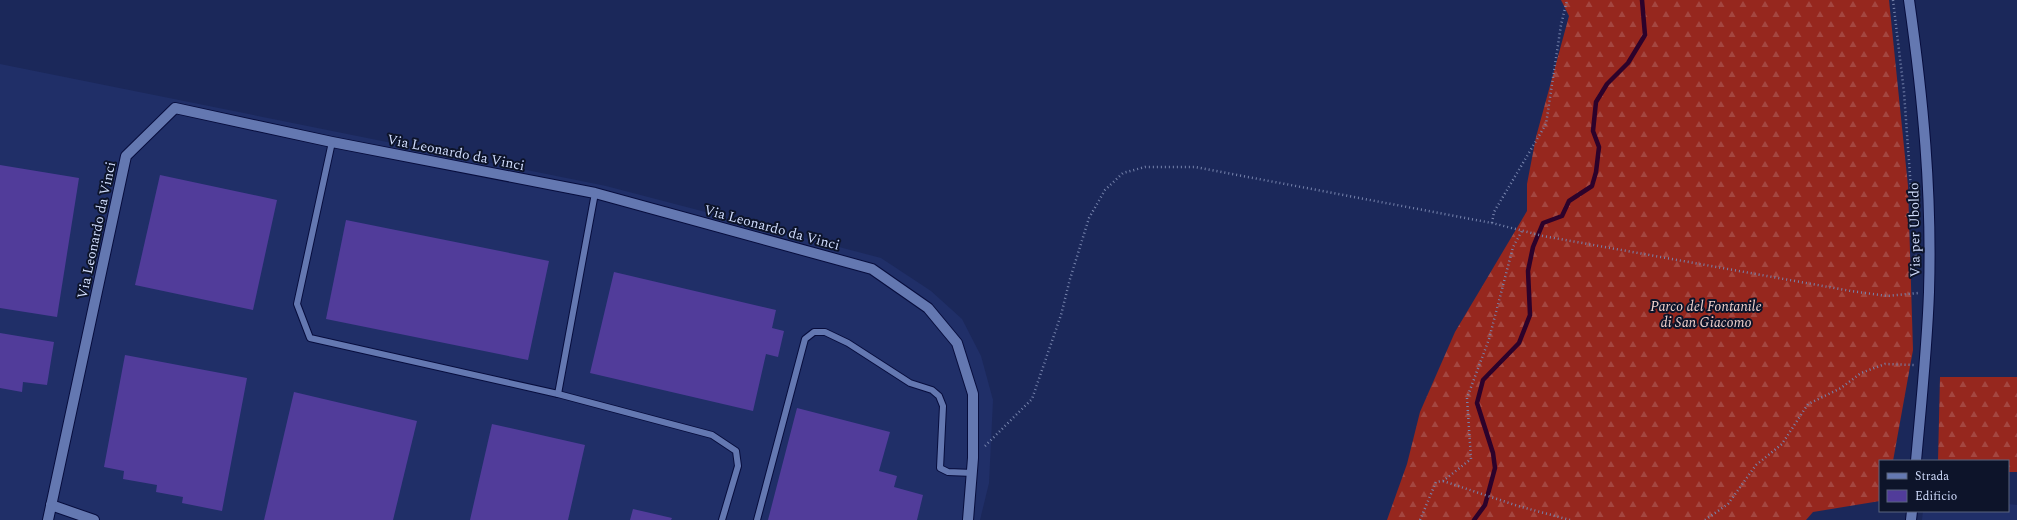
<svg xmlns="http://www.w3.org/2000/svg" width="2017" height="520" font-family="Spectral,serif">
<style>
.built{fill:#202f68}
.forest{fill:url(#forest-firs)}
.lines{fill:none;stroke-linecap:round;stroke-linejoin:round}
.stream{stroke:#2c022b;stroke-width:4.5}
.building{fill:#513c9a}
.lane-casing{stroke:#070d3d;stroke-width:8}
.street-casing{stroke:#070d3d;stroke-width:12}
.secondary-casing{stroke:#070d3d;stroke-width:12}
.path{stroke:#7784ad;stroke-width:2.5;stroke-dasharray:1 3;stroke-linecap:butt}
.lane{stroke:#6478b1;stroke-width:6}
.street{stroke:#6478b1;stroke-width:10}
.secondary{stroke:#6478b1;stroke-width:10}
.labels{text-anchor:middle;stroke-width:4;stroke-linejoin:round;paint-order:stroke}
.street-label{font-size:14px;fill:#d0dcfc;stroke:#0d142a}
.park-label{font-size:14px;font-style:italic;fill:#f1d2cd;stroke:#0d142a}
</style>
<defs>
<pattern id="forest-firs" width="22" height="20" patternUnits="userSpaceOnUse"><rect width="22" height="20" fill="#96271e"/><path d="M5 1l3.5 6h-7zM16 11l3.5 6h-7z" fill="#a44640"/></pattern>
</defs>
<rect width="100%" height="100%" fill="#1b285a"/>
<!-- built -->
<g class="built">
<polygon points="0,64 606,186 881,258 931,291 962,319 981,356 993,400 989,483 980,520 0,520"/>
<polygon points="2008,504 2017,505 2017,520 1922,520 1923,511 2008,511"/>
</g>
<!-- forest -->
<g class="forest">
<polygon points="1561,0 1889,0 1908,186 1913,350 1893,461 1880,461 1880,501 1813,512 1806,520 1387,520 1407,464 1420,412 1455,332 1527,211 1527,184 1536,137 1569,16"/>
<polygon points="1940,377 2017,377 2017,472 2008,472 2008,461 1938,461"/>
</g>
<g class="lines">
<!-- stream -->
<polyline class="stream" points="1474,520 1485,505 1495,468 1493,453 1477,403 1483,380 1519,343 1530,315 1528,271 1533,247 1543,223 1562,216 1569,201 1592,186 1596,172 1599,147 1593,131 1596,102 1607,84 1628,63 1645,35 1642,0"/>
</g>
<!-- building -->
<g class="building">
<polygon points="0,165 79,178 57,317 0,308"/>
<polygon points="160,175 277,200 253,310 135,285"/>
<polygon points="346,220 549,261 528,360 326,319"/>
<polygon points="614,272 776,310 772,328 784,331 778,357 766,354 753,411 590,373"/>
<polygon points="0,333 54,342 47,385 23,382 22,392 0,388"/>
<polygon points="125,355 247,378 222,511 182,503 183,497 156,492 157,485 123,479 124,471 104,467"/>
<polygon points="294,392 417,421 393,520 264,520"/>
<polygon points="797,408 890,432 879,471 897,476 894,487 923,495 917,520 768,520"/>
<polygon points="492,424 585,445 568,520 470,520"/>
<polygon points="633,509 672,518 671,520 630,520"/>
</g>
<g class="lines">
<!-- lane casing -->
<g class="lane-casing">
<g id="lane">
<polyline points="332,142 297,304 310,338 558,394 595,193"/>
<polyline points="558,394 712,435 736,451 738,466 722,520"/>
<polyline points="757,520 805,339 814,332 825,332 848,343 910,383 932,390 939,396 943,406 940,468 948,472 973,473"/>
</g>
</g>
<!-- street casing -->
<g class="street-casing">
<g id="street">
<polyline points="51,505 94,520"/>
<polyline points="48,520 126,156 175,108 332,142 595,193 872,269 928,308 957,343 973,394 973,458 968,520"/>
</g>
</g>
<!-- secondary casing -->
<g class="secondary-casing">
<g id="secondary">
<path d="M1909,0C1923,98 1932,192 1929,292C1927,349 1921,405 1916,461"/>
<polyline points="1911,520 1912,511"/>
</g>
</g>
<!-- path -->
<g class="path">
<polyline points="1893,0 1904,92 1916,259"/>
<polyline points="1492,223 1494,212 1546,124 1561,25 1567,0"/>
<polyline points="985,446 1032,399 1061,315 1070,279 1089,218 1105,190 1123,173 1145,167 1195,167 1492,223 1543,236 1851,291 1887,296 1918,293"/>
<polyline points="1443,481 1518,506 1570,520"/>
<polyline points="1420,520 1436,482 1443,481 1471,459 1467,398 1489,339 1513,247 1522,231"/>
<polyline points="1705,520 1728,504 1756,465 1782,444 1808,404 1841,388 1861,373 1885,364 1914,365"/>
</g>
<!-- lane -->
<use href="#lane" class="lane"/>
<!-- street -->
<use href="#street" class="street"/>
<!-- secondary -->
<use href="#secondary" class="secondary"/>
</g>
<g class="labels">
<!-- street labels -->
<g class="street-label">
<text transform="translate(456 152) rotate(11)" y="5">Via Leonardo da Vinci</text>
<text transform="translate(772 227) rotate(15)" y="5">Via Leonardo da Vinci</text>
<text transform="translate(96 230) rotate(-78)" y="5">Via Leonardo da Vinci</text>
<text transform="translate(1914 230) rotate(-91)" y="5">Via per Uboldo</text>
</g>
<!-- park labels -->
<g class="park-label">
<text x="1706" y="311">Parco del Fontanile<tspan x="1706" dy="16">di San Giacomo</tspan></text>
</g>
</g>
<!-- legend -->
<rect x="1879" y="460" width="130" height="52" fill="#0d142a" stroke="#5b647e"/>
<rect x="1887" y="473" width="20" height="6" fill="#6478b1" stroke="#5b647e"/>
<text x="1915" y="480" font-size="12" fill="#d0dcfc">Strada</text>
<rect x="1887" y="490" width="20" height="12" fill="#513c9a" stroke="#5b647e"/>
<text x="1915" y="500" font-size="12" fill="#d0dcfc">Edificio</text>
</svg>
